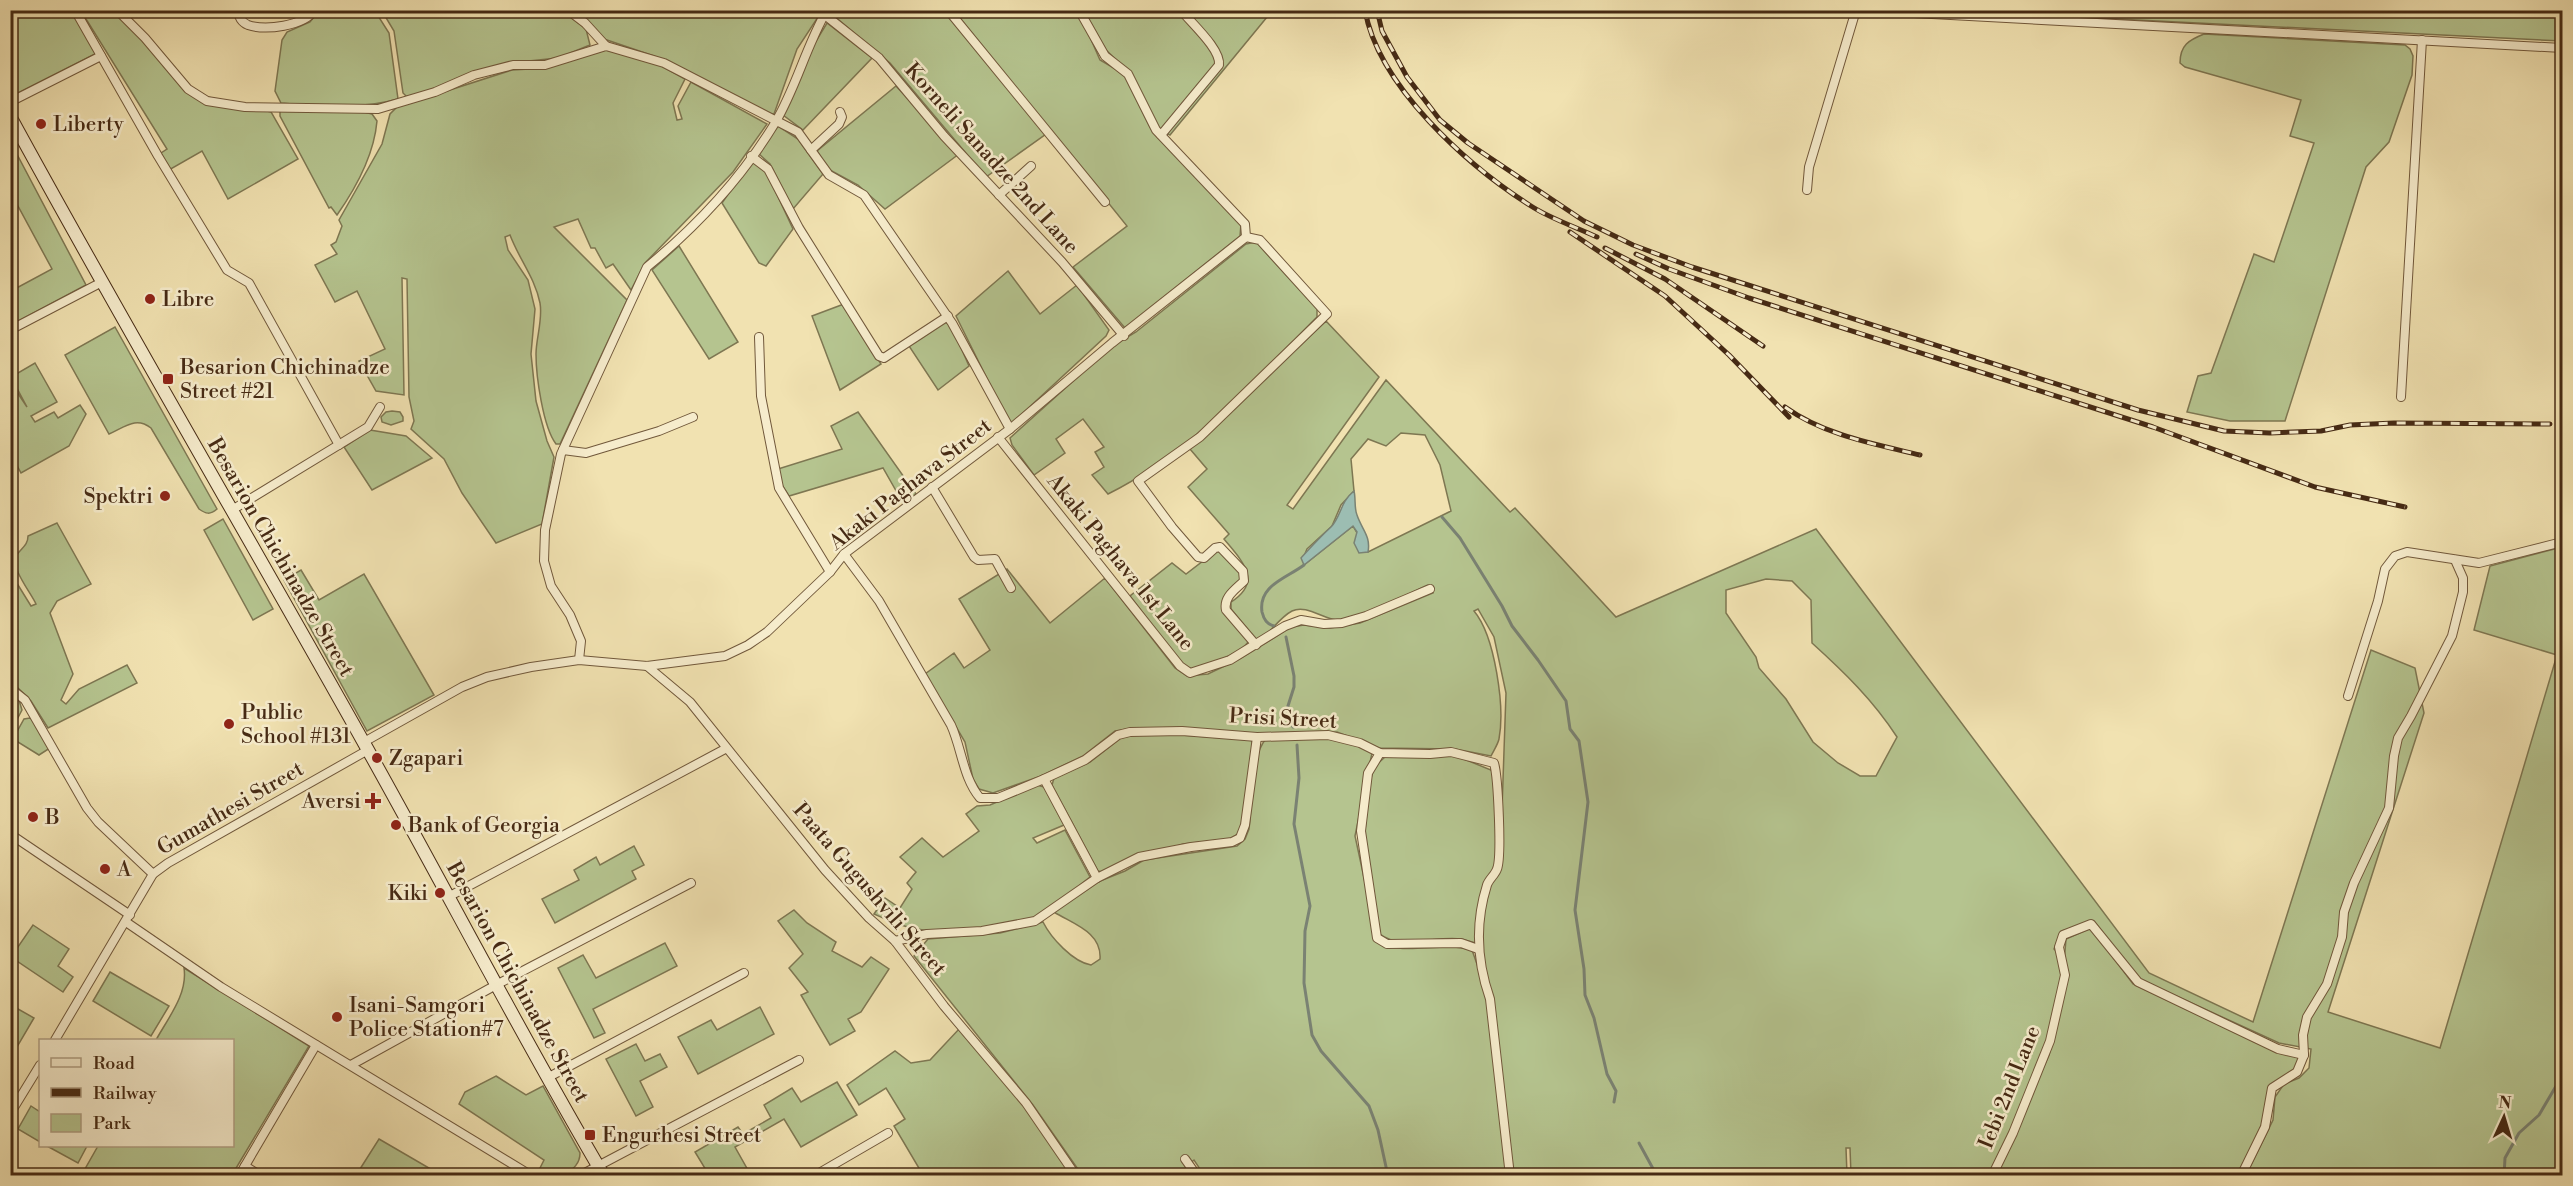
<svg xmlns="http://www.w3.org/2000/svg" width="2573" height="1186" font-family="'Libre Bodoni',serif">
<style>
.green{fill:#b5c48f;stroke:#7e7752;stroke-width:1.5;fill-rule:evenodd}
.water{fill:#9cbdb2;stroke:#7a8273;stroke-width:1.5}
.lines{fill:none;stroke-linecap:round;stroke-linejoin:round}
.stream{stroke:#7a8273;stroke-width:3}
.street-casing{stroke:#71583b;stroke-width:10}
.secondary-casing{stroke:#462a14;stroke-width:14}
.street{stroke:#f6eccc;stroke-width:8}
.secondary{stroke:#f6eccc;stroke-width:12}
.rail-casing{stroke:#462a14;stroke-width:5}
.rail{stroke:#f6eccc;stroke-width:3;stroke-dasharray:9;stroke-linecap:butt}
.poi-dot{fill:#8f2418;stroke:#f6eccc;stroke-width:2}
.labels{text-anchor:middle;stroke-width:5;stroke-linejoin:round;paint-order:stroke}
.poi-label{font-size:21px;fill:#462a14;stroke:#f6eccc;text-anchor:start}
.street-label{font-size:21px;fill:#462a14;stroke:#f6eccc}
</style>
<rect width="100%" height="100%" fill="#f1e2b1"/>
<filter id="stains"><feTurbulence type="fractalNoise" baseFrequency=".00333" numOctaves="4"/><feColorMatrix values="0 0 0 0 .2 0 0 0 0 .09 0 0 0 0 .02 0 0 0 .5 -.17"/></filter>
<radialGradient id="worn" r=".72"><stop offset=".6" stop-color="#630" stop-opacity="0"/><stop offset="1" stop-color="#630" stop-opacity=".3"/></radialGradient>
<!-- green -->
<g class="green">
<polygon points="834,10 944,11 1046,134 986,177 890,63 833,15"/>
<polygon points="16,11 71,11 97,53 14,95 11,88 11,16"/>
<polygon points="81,11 113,11 144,40 191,93 271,112 298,159 228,199 202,151 169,170 161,153 167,149"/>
<path d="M319,11H375L389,33L398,99C359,110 321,106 281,103L275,91L282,40L287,32L310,22Z"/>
<polygon points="382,11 562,11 586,29 590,45 558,58 509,63 432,91 407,97 403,93 394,31"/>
<polygon points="572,11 822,11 797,49 774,114 768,114 654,56 604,39"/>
<polygon points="954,11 1074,11 1082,19 1100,60 1124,74 1150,127 1241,224 1240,236 1125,328 1073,267 1127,226"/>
<polygon points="1084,11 1272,11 1170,135 1160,130 1131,74 1106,50"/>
<polygon points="1955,11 2562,11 2562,41"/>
<polygon points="827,23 872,58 803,130 783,115 813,46"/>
<path d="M2204,34L2405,45L2410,49L2413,56L2412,75L2389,142L2366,167L2285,421H2230L2187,412L2198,376L2211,373L2254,254L2274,262L2314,143L2290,136L2301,100L2185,67L2180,63C2180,45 2189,40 2204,34Z"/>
<path d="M608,49L660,65L685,79L673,103L677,120L682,119L678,106L691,82L767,124L733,172L645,263L631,290L613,264L606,268L595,248H591L578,219L554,227L627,300L560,444H556C543,427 536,376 536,354C536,338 543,320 540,303C535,278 519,259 510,235L505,237L508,250L528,280L535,309L531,354L536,401L547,441L554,457L542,524L496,543L462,493L444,459L411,429L414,421L409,397L407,279L402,278L404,395L376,391L359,361L385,349L357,291L335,302L315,265L337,254L331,245L336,242L342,226L339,220L382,144L390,114L397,107L512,70L547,68Z"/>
<polygon points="896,86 959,154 885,209 858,185 828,169 817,151"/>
<path d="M280,110L360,111L372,114L377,121C374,155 356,188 337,215L331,207L329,208L280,116Z"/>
<polygon points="778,126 798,139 823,174 793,209 770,164 758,153"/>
<polygon points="10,141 86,285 11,325 11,291 52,269 11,193"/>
<polygon points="752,160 766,171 793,229 766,266 759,263 722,203"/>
<path d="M1256,242L1317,309V317C1253,381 1191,453 1108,494L1092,475L1104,467L1095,452L1104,447L1083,419L1056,439L1065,453L1034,475L1012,445L1010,438L1111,347L1136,332L1246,244Z"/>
<polygon points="679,246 738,342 709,359 652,270"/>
<polygon points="1008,271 1040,314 1077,285 1109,330 1106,336 1010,425 956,316"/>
<polygon points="844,304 881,364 840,390 812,316"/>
<polygon points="943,321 951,325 969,366 938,390 909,346"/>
<path d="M1326,321L1379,377L1287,505L1293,509L1386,380L1510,512L1515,508L1616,617L1816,529L2149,973L2253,1022L2371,650L2415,668L2424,713L2328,1012L2440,1048L2557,655L2474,630L2490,566L2562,547V1175H2246L2273,1120L2275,1097L2284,1084L2299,1078L2309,1068L2311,1049L2279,1043L2139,979L2094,921L2061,931L2054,949C2086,975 2006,1142 1989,1175H1851L1850,1148H1846L1847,1175H1514L1481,948C1482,919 1484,892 1500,867L1506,693L1494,637L1478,609L1474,611C1495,636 1505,707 1499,739C1498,744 1494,750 1491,756L1455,749L1379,748L1337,732L1256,733L1134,728L1115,731L1083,756L1041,776L993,793L979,789L973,779L965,742L925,674L954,653L964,668L990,650L959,599L1007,569L1050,623L1105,578L1175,668L1187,676L1208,674L1241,658L1291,627L1304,625L1330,628L1360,623L1433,593L1428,585C1407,594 1358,621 1337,620C1323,619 1306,604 1292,611C1280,617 1270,633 1258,642L1231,609V602C1264,581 1241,560 1224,539L1229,534L1188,487L1207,469L1190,449ZM1401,433L1425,435L1440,465L1451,511L1368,552L1353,526L1305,564L1304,556L1307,549L1332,526L1341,505L1354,491L1351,459L1368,439L1386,446ZM1766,579L1792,581L1811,600L1812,643C1844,672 1873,700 1897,737L1876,776H1860L1838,763L1813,742L1786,699L1759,668L1756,657L1726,613V590Z"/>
<path d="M115,327L217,509C210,515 206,514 199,509L151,428C136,416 125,427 109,434L65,355Z"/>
<polygon points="35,363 57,402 31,416 35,422 54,412 58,418 80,405 86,414 69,446 21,473 11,454 11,383 27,407 11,377"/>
<polygon points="392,411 400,412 403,417 403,421 391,425 382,422 381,417 386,412"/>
<polygon points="858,412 916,494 903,503 883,468 789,496 782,485 778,469 842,449 831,426"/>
<polygon points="370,430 406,436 432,458 372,490 344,447"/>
<polygon points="223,519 273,609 253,620 204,530"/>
<path d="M57,523L91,584L57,601L50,613L73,674L61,700L66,704L79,689L127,665L137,683L48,728L31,701L11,681L10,572L31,606L36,604C31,593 10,567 16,556C21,548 28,546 28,536Z"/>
<path d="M1216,551H1222L1242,575V580L1223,602L1250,638C1247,652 1205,667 1191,669L1181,663L1130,596L1172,563L1186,574Z"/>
<polygon points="301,570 319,600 364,574 434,695 367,731 284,580"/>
<polygon points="11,695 19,700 22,710 11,731"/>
<polygon points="30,718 34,720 50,748 39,755 13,739 24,719"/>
<polygon points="1133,735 1181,735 1251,740 1253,744 1243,823 1238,834 1230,839 1183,844 1102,872 1098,871 1052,785 1054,778 1090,762 1121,738"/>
<path d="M1326,738L1359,746L1372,753L1355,836L1378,943C1408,956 1441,941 1472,950L1489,998L1508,1175H1204L1194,1160L1188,1165L1195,1175H1082L1033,1105L914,956L928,939L1000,933L1043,922C1051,938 1073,962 1091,965L1100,959C1102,932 1073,924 1054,912L1100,881L1125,871L1144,860L1237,846L1245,839L1249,829C1252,807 1251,754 1266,739Z"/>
<path d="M1454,755L1491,770L1496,777V864L1476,943C1471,942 1466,940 1461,939C1438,935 1399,950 1380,934L1364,840L1370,782L1374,767L1385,757Z"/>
<path d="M1037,785L1044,787L1064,825L1033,838L1037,843L1065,830L1090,877C1073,890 1057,906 1038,916C1018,926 946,934 923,930C905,928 890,921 874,914L885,898L900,908L912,889L907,883L916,872L900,857L922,838L943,857L979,831L966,814L977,806L990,805Z"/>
<polygon points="634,846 644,865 632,871 636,879 555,923 542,899 579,880 574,870 596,857 600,865"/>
<polygon points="794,910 807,923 836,942 832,951 862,967 871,957 889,969 861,1012 848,1019 855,1031 830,1045 801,995 808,992 789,968 803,954 778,921"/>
<polygon points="33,925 69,949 58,966 73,977 63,992 11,957"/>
<polygon points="2091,928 2133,984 2276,1052 2298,1056 2299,1061 2294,1070 2269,1086 2263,1122 2238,1175 1995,1176 2049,1055 2060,1011 2066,939"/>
<polygon points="665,943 677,966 593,1009 605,1033 594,1038 558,968 583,955 596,978"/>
<path d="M184,968L309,1046L232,1175L81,1176L98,1146H232V1040H156C168,1018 188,994 184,968Z"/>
<polygon points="110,972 169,1006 151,1036 93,1001"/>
<polygon points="11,1005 34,1018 17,1047 11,1043"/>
<polygon points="760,1007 774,1034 698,1074 678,1037 711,1020 717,1030"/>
<polygon points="959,1029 1020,1100 1073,1175 923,1175 894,1126 905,1119 886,1088 859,1105 847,1085 895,1051 911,1063 930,1060"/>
<polygon points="636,1044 645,1061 660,1054 667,1067 640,1081 653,1107 636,1116 606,1059"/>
<path d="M496,1076L526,1095L543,1086L580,1153C580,1164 573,1169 565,1175H543L538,1172L544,1160L459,1104L465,1092Z"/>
<polygon points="837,1082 857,1115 801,1147 784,1119 735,1147 749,1172 743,1175 709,1175 695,1152 738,1127 743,1134 771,1118 764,1105 792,1088 801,1102"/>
<polygon points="31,1106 40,1112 40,1142 18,1129"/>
<polygon points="379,1139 441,1175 366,1175 360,1169"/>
<polygon points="47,1146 87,1146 78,1163"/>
</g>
<!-- water -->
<path class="water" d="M1354,491C1356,499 1354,508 1357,515C1362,530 1371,536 1368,552L1359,553L1354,543L1357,532L1353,526L1304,565L1301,558C1311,547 1320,537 1331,527C1341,517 1340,502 1354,491Z"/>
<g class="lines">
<!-- stream -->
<g class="stream">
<polyline points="1442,517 1460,538 1502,606 1512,626 1538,660 1566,701 1570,729 1579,741 1588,802 1575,910 1584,969 1585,995 1594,1018 1607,1074 1616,1091 1614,1102"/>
<path d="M1274,626C1267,624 1264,620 1262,612C1258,585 1287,578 1304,565"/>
<polyline points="1286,637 1294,676 1294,687 1287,709 1293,727"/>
<polyline points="1297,745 1299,778 1294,824 1310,906 1305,931 1304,983 1312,1035 1321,1051 1369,1106 1378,1130 1388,1176"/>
<polyline points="1639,1143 1657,1176"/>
<polyline points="2504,1176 2505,1158 2519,1133 2539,1115 2562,1076"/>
</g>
<!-- street casing -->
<g class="street-casing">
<g id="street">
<polyline points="75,10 158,156 227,270 249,283 339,445"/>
<polyline points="117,10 145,38 188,89 207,101 245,107 378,109 435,92 474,75 513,65 545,65 606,46 664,63 798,132 829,175 864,195 952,323 1010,429"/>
<path d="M237,10C239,17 241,22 248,25C266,31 303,26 315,10"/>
<polyline points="568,10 585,23 606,46"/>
<polyline points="948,10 1105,202"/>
<polyline points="1079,10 1105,56 1128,74 1156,130 1245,224 1246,237"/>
<polyline points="1858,10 2562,48"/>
<polyline points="10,11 11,10"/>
<polyline points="825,15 879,58 944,136 1062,262 1124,336"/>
<polyline points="10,102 101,56"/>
<path d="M1161,135L1219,65C1221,49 1191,23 1181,10"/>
<polyline points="811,150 839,124 842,117 840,112"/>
<polyline points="751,156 768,169 799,228 879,356 884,358 890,354 948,316"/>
<polyline points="1807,190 1809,167 1856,10"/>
<polyline points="999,195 1031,166"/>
<path d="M1246,237L1260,240L1327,314L1200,437L1138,481L1172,527L1198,557L1204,558L1215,548L1220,547L1243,571L1244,581C1236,589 1223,597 1226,610L1256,645"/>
<polyline points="10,330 102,282"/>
<polyline points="759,337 761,396 779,488 830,572"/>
<polyline points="2401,397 2422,40"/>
<polyline points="998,437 1180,666 1190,673 1230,660 1285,626 1301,620 1324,624 1342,623 1366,616 1430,589"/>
<polyline points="563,450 586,453 659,431 693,417"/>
<polyline points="932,487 974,557 978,560 995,559 1011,588"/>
<polyline points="232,510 368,427 380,407"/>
<path d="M844,554L879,601L951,725C962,749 963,778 980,798H998L1044,779L1085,760L1118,735L1130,732L1182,731L1257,737L1328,735L1360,743L1380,753L1430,754L1451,752L1494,763C1498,777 1502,857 1497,869C1495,875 1489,879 1487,885C1475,923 1477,962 1490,999L1510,1176"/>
<path d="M579,660L581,641L570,615L551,586L544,561L545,530L561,454L647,267C697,226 741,179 775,123C796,88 806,46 827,10"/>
<polyline points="647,666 690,702 825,870 869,918 895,941 944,1006 1026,1103 1076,1176"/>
<polyline points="10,688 25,700 87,808 98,822 153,874"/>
<polyline points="2348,696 2378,601 2385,569 2395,556 2407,552 2479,563 2562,542"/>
<polyline points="364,742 462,687 487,677 531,667 579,660 647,666 725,656 748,645 767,632 830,572 844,554 1010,429 1112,343 1246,237"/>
<polyline points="1380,753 1368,773 1361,831 1377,938 1387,944 1461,943 1478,949"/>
<polyline points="1044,779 1097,878"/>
<polyline points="10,834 130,915"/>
<polyline points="448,897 725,749"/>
<polyline points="126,922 221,987 532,1176"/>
<polyline points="895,941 927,934 982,931 1035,921 1097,878 1139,857 1191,847 1232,842 1240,838 1245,825 1257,737"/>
<polyline points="55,1040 153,874 168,863 368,750"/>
<polyline points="351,1065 496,985 691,883"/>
<polyline points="547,1078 744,973"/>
<polyline points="10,1114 40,1065"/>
<polyline points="1185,1159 1197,1176"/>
<polyline points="245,1166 261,1176"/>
<polyline points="239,1176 316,1045"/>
<polyline points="579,1176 799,1060"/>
<polyline points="814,1176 888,1133"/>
<polyline points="1992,1176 2013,1133 2050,1041 2065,975 2059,947 2063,935 2091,924 2138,982 2278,1049 2304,1055"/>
<polyline points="2241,1176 2265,1127 2272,1088 2297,1072 2304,1055 2303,1035 2307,1017 2327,984 2342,937 2344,912 2354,883 2389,808 2394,756 2398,738 2411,716 2452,636 2463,592 2463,578 2455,560"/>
</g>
</g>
<!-- secondary casing -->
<g class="secondary-casing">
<path id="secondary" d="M10,116C125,327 247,534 364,743C445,887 520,1034 604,1176"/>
</g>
<!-- street -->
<use href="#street" class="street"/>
<!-- secondary -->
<use href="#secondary" class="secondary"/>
<!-- rail casing -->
<g class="rail-casing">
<g id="rail">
<path d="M1365,10C1378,86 1468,166 1531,206C1551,219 1576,227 1597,237"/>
<polyline points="1377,10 1382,31 1407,77 1440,120 1468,143 1584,221 1633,245 1692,267 2138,410 2224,431 2270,433 2321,431 2350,425 2394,423 2550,424"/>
<polyline points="1570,232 1665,296 1729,355 1789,417"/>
<polyline points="1605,248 1665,279 1763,346"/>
<polyline points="1636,254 1669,269 1749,298 2153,427 2315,487 2405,507"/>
<path d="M1785,407C1824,435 1874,444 1920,455"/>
</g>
</g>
<!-- rail -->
<use href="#rail" class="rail"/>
</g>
<!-- markers -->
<g class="poi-dot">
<circle cx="41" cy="124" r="6"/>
<circle cx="150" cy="299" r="6"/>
<rect x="162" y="373" width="12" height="12" rx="3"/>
<circle cx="165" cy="496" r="6"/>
<circle cx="229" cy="724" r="6"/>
<circle cx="377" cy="758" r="6"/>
<path d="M370 792h6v6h6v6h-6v6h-6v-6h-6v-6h6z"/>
<circle cx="33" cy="817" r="6"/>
<circle cx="396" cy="825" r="6"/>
<circle cx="105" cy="869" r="6"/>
<circle cx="440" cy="893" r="6"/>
<circle cx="337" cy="1017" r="6"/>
<rect x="584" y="1129" width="12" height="12" rx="3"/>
</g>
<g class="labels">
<!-- poi labels -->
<g class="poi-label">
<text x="53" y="131">Liberty</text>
<text x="162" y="306">Libre</text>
<text x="180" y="374">Besarion Chichinadze<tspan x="180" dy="24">Street #21</tspan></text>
<text x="153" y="503" text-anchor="end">Spektri</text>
<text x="241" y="719">Public<tspan x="241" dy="24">School #131</tspan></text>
<text x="389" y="765">Zgapari</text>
<text x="361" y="808" text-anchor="end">Aversi</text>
<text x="45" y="824">B</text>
<text x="408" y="832">Bank of Georgia</text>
<text x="117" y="876">A</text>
<text x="428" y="900" text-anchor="end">Kiki</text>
<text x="349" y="1012">Isani-Samgori<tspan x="349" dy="24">Police Station#7</tspan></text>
<text x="602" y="1142">Engurhesi Street</text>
</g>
<!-- street labels -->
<g class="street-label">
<text transform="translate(992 158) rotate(48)" y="7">Korneli Sanadze 2nd Lane</text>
<text transform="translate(910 484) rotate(-38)" y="7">Akaki Paghava Street</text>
<text transform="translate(281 557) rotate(60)" y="7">Besarion Chichinadze Street</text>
<text transform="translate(1121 562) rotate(51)" y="7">Akaki Paghava 1st Lane</text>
<text transform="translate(1283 718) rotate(3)" y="7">Prisi Street</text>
<text transform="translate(230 808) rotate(-30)" y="7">Gumathesi Street</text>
<text transform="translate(870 889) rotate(49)" y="7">Paata Gugushvili Street</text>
<text transform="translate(518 982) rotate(61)" y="7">Besarion Chichinadze Street</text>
<text transform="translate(2009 1087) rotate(-68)" y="7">Iebi 2nd Lane</text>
</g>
</g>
<!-- margin -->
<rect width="2573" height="1186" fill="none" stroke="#f1e2b1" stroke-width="36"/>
<rect x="12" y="12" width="2549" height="1162" fill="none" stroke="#462a14" stroke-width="3"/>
<rect x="18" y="18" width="2537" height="1150" fill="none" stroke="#462a14" stroke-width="1.5"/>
<!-- legend -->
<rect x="39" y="1039" width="195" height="108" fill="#f6eccc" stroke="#b09e82" stroke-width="1.5"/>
<rect x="51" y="1058" width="30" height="9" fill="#f6eccc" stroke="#b09e82" stroke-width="1.5"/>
<text x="93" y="1069" font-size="18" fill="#462a14">Road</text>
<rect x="51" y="1088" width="30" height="9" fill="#462a14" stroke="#b09e82" stroke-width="1.5"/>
<text x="93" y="1099" font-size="18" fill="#462a14">Railway</text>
<rect x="51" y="1114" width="30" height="18" fill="#b5c48f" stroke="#b09e82" stroke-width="1.5"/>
<text x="93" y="1129" font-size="18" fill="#462a14">Park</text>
<!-- north arrow -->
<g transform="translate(2504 1117) rotate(4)" stroke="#f6eccc" stroke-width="4.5" paint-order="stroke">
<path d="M0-4.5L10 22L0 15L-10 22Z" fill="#462a14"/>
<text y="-9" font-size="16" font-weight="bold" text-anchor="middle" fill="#462a14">N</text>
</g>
<rect width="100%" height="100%" filter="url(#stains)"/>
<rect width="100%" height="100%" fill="url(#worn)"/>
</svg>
